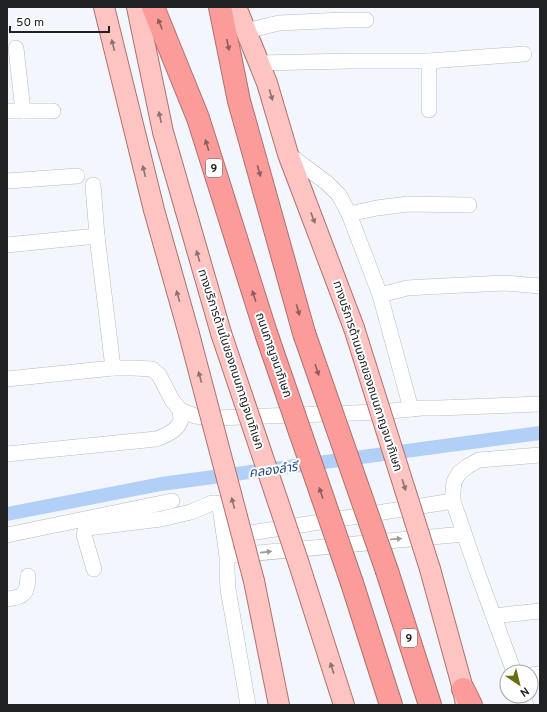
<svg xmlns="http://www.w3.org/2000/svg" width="547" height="712" font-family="Overpass,'Noto Sans Thai',sans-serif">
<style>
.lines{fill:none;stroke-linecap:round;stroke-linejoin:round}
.canal{stroke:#b2d0f7;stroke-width:14}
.minor-casing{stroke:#b7bbc0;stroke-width:16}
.major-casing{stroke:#ae7170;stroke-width:22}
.highway-casing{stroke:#ae7170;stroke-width:24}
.minor{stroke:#fff;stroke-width:15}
.major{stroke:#fdc4c2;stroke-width:20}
.highway{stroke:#fb9c9a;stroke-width:22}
.major-bridge-casing{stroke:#ae7170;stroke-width:22;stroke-linecap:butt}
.highway-bridge-casing{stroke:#ae7170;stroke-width:24;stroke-linecap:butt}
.major-bridge{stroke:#fdc4c2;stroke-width:20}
.highway-bridge{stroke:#fb9c9a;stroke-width:22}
.oneway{fill:#8e5e5e}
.oneway2{fill:#8e7272}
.oneway3{fill:#9b9b9c}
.labels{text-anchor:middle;stroke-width:4;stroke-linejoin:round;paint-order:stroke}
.shield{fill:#fff;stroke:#636465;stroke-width:1}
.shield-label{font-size:11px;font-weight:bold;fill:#202123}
.street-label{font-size:12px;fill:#202123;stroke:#fff}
.water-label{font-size:13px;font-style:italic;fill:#1c4a84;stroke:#fff}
</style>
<rect width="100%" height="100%" fill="#f3f7fd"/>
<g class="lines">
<!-- canal -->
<polyline class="canal" points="7,514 161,484 540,433"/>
<!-- minor casing -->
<g class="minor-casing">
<g id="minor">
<polyline points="246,31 279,23 344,20 366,20"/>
<polyline points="16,48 23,111"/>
<polyline points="429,61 429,110"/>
<polyline points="259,63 351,61 429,61 524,54"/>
<polyline points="7,111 53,111"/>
<polyline points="7,181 77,176"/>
<polyline points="93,185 97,236 113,368"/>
<polyline points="349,214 377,208 408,204 469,205"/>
<polyline points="7,245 97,236"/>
<polyline points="380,295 407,288 424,287 504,283 540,286"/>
<polyline points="7,379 113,368 133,368 152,369 159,375 172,400 180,410 195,416 216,418 381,412 411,409 380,295 349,214 339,195 327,183 288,154"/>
<polyline points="411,409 422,408 439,408 540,404"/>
<path d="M7,454L156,439C165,436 179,430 181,419C181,417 180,412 180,410"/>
<polyline points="7,535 172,501"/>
<polyline points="231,536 453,501"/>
<polyline points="236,555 464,534"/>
<polyline points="94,569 84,535 85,531 88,528 95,527 161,519 191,512 212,503 216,503 220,507 227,556 227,571 228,589 248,705"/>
<path d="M7,599C25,597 27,594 28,576"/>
<polyline points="493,616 540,611"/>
<polyline points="514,672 478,574 453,501 453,491 454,482 459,473 468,466 479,460 540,455"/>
<polyline points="531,675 540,674"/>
<polyline points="523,696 526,705"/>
</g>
</g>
<!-- major casing -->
<g class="major-casing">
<g id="major">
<polyline points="104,7 154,210 189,334"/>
<polyline points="137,7 163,132 221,333"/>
<polyline points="236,7 246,31 259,63 267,83 288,154 354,328"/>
<polyline points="299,564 344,705"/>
<polyline points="430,569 463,689 466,705"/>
<polyline points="254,581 279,705"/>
</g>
</g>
<!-- highway casing -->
<g class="highway-casing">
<g id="highway">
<polyline points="153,7 198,118 266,333"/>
<polyline points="220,7 239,101 304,333"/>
<polyline points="387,571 430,705"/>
<polyline points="352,583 391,705"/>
<polyline points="463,689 471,705"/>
</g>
</g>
<!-- minor -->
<use href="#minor" class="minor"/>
<!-- major -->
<use href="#major" class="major"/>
<!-- highway -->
<use href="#highway" class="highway"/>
<!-- major-bridge casing -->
<g class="major-bridge-casing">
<g id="major-bridge">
<polyline points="354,328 430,569"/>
<polyline points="221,333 299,564"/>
<polyline points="189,334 254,581"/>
</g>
</g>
<!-- highway-bridge casing -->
<g class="highway-bridge-casing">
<g id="highway-bridge">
<polyline points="266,333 352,583"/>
<polyline points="304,333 387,571"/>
</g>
</g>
<!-- major-bridge -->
<use href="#major-bridge" class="major-bridge"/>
<!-- highway-bridge -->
<use href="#highway-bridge" class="highway-bridge"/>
</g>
<!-- one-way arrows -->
<defs><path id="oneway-solid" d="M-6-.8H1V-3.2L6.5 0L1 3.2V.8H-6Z"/></defs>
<g class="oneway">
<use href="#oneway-solid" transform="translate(160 24) rotate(-112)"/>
<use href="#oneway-solid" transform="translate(228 45) rotate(78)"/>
<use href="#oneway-solid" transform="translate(207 145) rotate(-107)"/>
<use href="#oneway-solid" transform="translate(259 171) rotate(74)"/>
<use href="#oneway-solid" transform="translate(254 296) rotate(-107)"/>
<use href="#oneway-solid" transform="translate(298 310) rotate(74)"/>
<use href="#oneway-solid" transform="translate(317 370) rotate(71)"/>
<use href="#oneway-solid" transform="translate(321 493) rotate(-109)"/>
</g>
<g class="oneway2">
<use href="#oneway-solid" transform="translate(113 45) rotate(-104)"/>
<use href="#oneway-solid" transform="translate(271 95) rotate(74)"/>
<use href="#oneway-solid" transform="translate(160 117) rotate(-102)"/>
<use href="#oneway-solid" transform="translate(144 171) rotate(-104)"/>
<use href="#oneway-solid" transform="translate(313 218) rotate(69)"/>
<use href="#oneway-solid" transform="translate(198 256) rotate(-106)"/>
<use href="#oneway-solid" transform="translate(178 296) rotate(-106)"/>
<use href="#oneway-solid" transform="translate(200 377) rotate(-105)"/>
<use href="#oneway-solid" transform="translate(404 485) rotate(73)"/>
<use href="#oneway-solid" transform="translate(233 503) rotate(-105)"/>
<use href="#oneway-solid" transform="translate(332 668) rotate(-108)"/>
</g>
<g class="oneway3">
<use href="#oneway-solid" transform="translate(396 539) rotate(-5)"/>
<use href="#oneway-solid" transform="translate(266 552) rotate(-6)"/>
</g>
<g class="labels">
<!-- shield labels -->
<g class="shield">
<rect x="206" y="159" width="16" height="18" rx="3"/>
<rect x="401" y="629" width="16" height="18" rx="3"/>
</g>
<g class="shield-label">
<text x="214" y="172">9</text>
<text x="409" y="642">9</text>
</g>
<!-- street labels -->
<g class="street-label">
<text transform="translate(274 355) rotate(71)" y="4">ถนนกาญจนาภิเษก</text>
<text transform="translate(231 359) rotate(72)" y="4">ทางบริการด้านในของถนนกาญจนาภิเษก</text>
<text transform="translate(368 376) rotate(72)" y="4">ทางบริการด้านนอกของถนนกาญจนาภิเษก</text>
</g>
<!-- water labels -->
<g class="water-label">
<text transform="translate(273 469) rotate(-8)" y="5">คลองลำรี</text>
</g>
</g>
<!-- border -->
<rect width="547" height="712" fill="none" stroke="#202123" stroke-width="16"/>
<!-- north arrow -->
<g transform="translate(519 684) rotate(145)"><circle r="19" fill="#ffffff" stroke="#a6a6a7"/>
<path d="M0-3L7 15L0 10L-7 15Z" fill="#6a6d11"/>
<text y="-6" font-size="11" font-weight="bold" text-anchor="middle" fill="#202123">N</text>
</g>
<!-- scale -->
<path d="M10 26v6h99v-6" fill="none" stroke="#202123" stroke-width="2"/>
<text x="16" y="26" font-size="12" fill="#202123" stroke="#ffffff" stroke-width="3" paint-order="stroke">50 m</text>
</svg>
